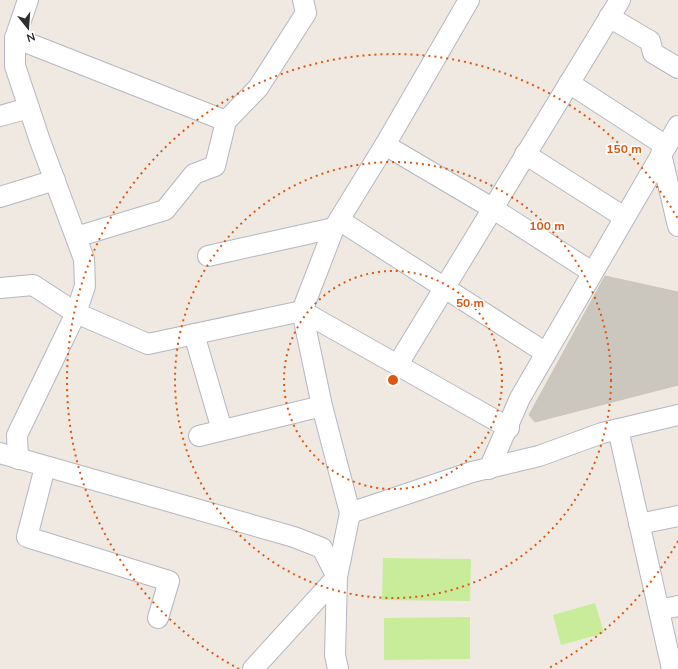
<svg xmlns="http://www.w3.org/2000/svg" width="678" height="669" font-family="'Nunito Sans',sans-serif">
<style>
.pitch{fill:#c9ec9a}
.building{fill:#cbc7bf;stroke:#cbc5ba}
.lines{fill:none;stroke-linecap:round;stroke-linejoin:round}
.minor-casing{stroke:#b4b7c1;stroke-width:22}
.minor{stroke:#fff;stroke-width:20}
.ring{fill:none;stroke:#df570e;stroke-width:2;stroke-dasharray:2 4}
.centre{fill:#df570e;stroke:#fff;stroke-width:2}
.ring-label{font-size:12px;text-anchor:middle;font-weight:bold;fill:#df570e;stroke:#fff;stroke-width:3.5;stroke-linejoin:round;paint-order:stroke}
</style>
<rect width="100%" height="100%" fill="#efe9e1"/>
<!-- pitch -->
<g class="pitch">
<polygon points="383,558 471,559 470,601 382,600"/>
<polygon points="595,603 604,633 561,645 553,615"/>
<polygon points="470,617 470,659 384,660 384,618"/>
</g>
<!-- building -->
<polygon class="building" points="605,276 678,292 678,385 535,422 529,415"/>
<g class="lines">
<!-- minor casing -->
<g class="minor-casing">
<g id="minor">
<polyline points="609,17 650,41 653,53 678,68"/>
<polyline points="15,38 226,121"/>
<polyline points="569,83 666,146"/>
<polyline points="0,116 29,108"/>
<polyline points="385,145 492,208 592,272"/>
<polyline points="525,154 624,217"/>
<polyline points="661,154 678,226"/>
<polyline points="0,197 55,180"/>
<polyline points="339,220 546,353"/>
<polyline points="76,237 165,210 194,174 215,166 226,121 258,88 306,13 303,0"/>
<polyline points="208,256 334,228"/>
<polyline points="0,288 33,285 76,313 148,344 302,311 509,428"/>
<polyline points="194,334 222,430"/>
<polyline points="398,364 620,0"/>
<polyline points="618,429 672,669"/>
<polyline points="199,436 322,406"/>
<polyline points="0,453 294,537 322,548 337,577 335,655 338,669"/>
<polyline points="18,459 17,435 76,313 85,286 84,259 40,141 15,66 15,38 28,0"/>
<polyline points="45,467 27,537 169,581 158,618"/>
<polyline points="489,469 520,398 678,126"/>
<polyline points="350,513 472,472 539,456 602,433 678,415"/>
<polyline points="639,524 678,516"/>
<polyline points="659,610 678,606"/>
<polyline points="253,669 337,577 350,513 322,406 302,311 334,228 385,145 469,0"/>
</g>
</g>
<!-- minor -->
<use href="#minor" class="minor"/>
</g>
<!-- distance rings -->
<g class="ring">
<circle cx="393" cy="380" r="109"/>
<circle cx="393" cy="380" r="218"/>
<path d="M678 541A327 327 0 0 1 547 669M239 669A327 327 0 1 1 678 219"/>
</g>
<circle cx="393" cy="380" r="6" class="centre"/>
<g class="ring-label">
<text x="624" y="153">150 m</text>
<text x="547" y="230">100 m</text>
<text x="470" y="307">50 m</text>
</g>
<!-- north arrow -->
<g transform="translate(28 28) rotate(163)" stroke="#ffffff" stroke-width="3" paint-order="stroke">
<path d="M0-3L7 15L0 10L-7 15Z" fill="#2e2e2e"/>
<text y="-6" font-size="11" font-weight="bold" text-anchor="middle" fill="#2e2e2e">N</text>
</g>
</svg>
